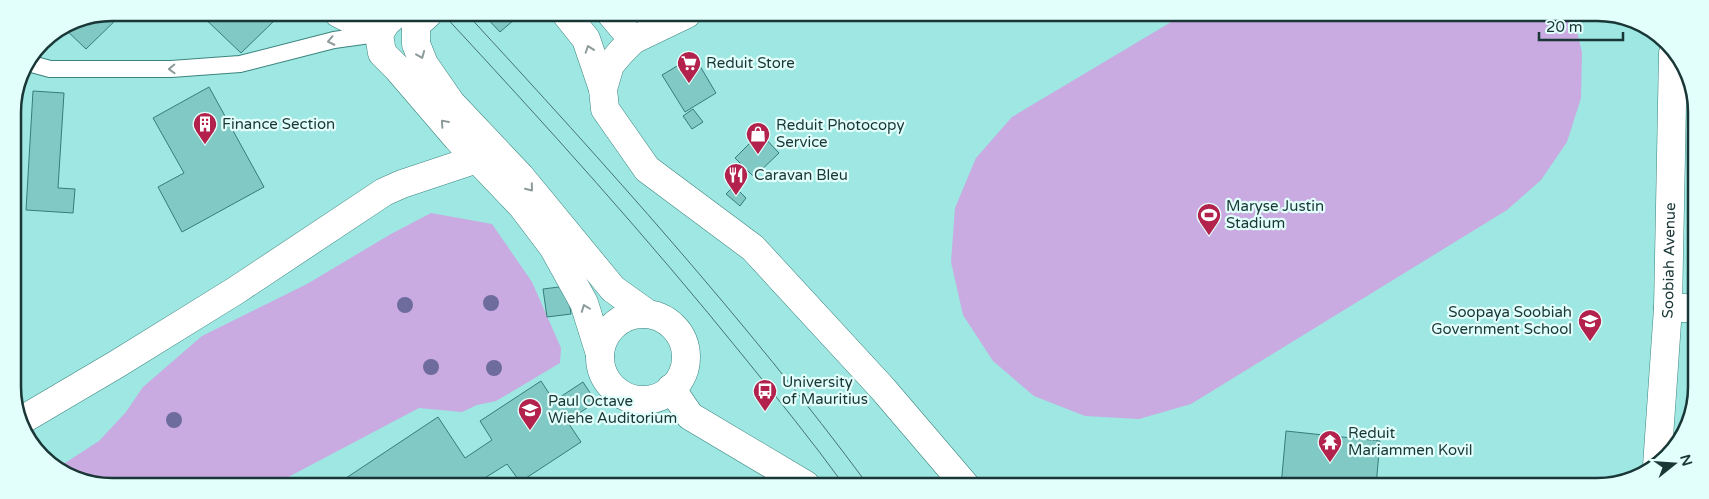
<svg xmlns="http://www.w3.org/2000/svg" width="1709" height="499" font-family="'Varela Round',sans-serif">
<style>
.green{fill:#c9aae1}
.building{fill:#80c9c4;stroke:#347d79}
.lines{fill:none;stroke-linecap:round;stroke-linejoin:round}
.lane-casing{stroke:#3b847f;stroke-width:18}
.street-casing{stroke:#3b847f;stroke-width:29}
.secondary-casing{stroke:#3b847f;stroke-width:29}
.lane{stroke:#fff;stroke-width:16}
.street{stroke:#fff;stroke-width:28}
.secondary{stroke:#fff;stroke-width:28}
.tram{stroke:#467370;stroke-width:1}
.tree{fill:#6e6c9d}
.oneway{stroke:#8c9b9a}
.labels{text-anchor:middle;stroke-width:4.5;stroke-linejoin:round;paint-order:stroke}
.poi-label{font-size:15px;fill:#193736;stroke:#e3fffc;text-anchor:start}
.street-label{font-size:15px;fill:#193736;stroke:#e3fffc}
.rim{fill:none;stroke:#193736;stroke-width:2.5}
</style>
<rect width="100%" height="100%" fill="#9ee7e2"/>
<!-- green -->
<g class="green">
<polygon points="1183,15 1573,16 1582,52 1581,98 1567,142 1541,180 1507,210 1191,404 1139,419 1085,416 1034,396 993,361 963,315 951,262 955,208 976,158 1012,117"/>
<polygon points="431,213 492,224 532,282 561,348 560,363 496,401 477,405 462,412 419,408 275,484 87,483 61,468 65,463 99,441 126,412 143,387 202,336 307,284 391,234"/>
</g>
<!-- building -->
<g class="building">
<polygon points="113,12 123,13 86,49 63,27 75,20"/>
<polygon points="199,13 267,13 275,20 241,53"/>
<polygon points="482,13 522,13 500,32"/>
<polygon points="694,56 716,93 685,112 662,75"/>
<polygon points="209,87 264,187 182,232 158,187 184,173 153,118"/>
<polygon points="33,91 64,93 58,188 75,189 73,213 26,210"/>
<polygon points="693,109 703,122 692,129 683,116"/>
<polygon points="760,133 779,153 754,177 735,158"/>
<polygon points="734,186 746,198 740,206 726,194"/>
<polygon points="567,286 571,314 547,317 543,289"/>
<polygon points="541,381 554,401 583,382 596,402 567,421 581,442 520,482 507,464 480,481 482,484 337,484 438,417 465,458 492,440 480,421"/>
<polygon points="1286,431 1380,441 1376,486 1281,486"/>
</g>
<g class="lines">
<!-- lane casing -->
<g class="lane-casing">
<polyline id="lane" points="28,63 50,69 171,69 240,64 334,40 377,34"/>
</g>
<!-- street casing -->
<g class="street-casing">
<g id="street">
<polyline points="338,13 379,34"/>
<polyline points="397,13 386,23 379,34 382,53 397,68 457,138 522,206 553,247 584,303 600,354"/>
<polyline points="429,13 416,25 416,44 424,64 451,103 520,176 613,289 648,314"/>
<polyline points="566,14 586,39 603,89"/>
<polyline points="611,14 633,40"/>
<polyline points="1668,308 1694,308"/>
<circle cx="643" cy="357" r="43"/>
<polyline points="671,388 690,416 806,485"/>
<polyline points="22,420 117,364 235,291 384,192 402,184 477,159"/>
<path id="s1" d="M1657,466L1668,308L1673,53"/>
</g>
</g>
<!-- secondary casing -->
<g class="secondary-casing">
<polyline id="secondary" points="687,14 633,40 621,52 610,65 603,89 605,109 647,169 753,248 883,389 965,485"/>
</g>
<!-- lane -->
<use href="#lane" class="lane"/>
<!-- street -->
<use href="#street" class="street"/>
<!-- secondary -->
<use href="#secondary" class="secondary"/>
<!-- tram -->
<g class="tram">
<path d="M442,13C546,125 648,238 744,357C778,399 812,441 844,485"/>
<path d="M466,13C606,165 745,319 868,485"/>
</g>
</g>
<!-- trees -->
<g class="tree">
<circle cx="491" cy="303" r="8"/>
<circle cx="405" cy="305" r="8"/>
<circle cx="431" cy="367" r="8"/>
<circle cx="494" cy="368" r="8"/>
<circle cx="174" cy="420" r="8"/>
</g>
<!-- one-way arrows -->
<defs><path id="oneway-chevron" d="M-2-3.5L2.5 0L-2 3.5" fill="none" stroke-width="1.6" stroke-linecap="round" stroke-linejoin="round" transform="scale(1.25)"/></defs>
<g class="oneway">
<use href="#oneway-chevron" transform="translate(331 41) rotate(168)"/>
<use href="#oneway-chevron" transform="translate(589 49) rotate(-109)"/>
<use href="#oneway-chevron" transform="translate(421 55) rotate(68)"/>
<use href="#oneway-chevron" transform="translate(172 69) rotate(178)"/>
<use href="#oneway-chevron" transform="translate(444 123) rotate(-131)"/>
<use href="#oneway-chevron" transform="translate(530 188) rotate(51)"/>
<use href="#oneway-chevron" transform="translate(585 308) rotate(-111)"/>
</g>
<!-- icons -->
<defs>
<g id="supermarket-pin" transform="scale(1.25)"><path d="M0 17L-7.5 6A9.5 9.5 0 1 1 7.5 6Z" fill="#b3224c" stroke="#e3fffc"/><path d="M-6-5.5h2.5l.6 2H6L4.5 2H-2.5L-4.4-4H-6ZM-1.5 3.2a1.3 1.3 0 1 0 .1 0ZM3 3.2a1.3 1.3 0 1 0 .1 0Z" fill="#fff"/></g>
<g id="building-pin" transform="scale(1.25)"><path d="M0 17L-7.5 6A9.5 9.5 0 1 1 7.5 6Z" fill="#b3224c" stroke="#e3fffc"/><path d="M-4-6H4V6H1V3H-1V6H-4ZM-2.5-4.3h1.7v1.8h-1.7ZM.8-4.3h1.7v1.8H.8ZM-2.5-1h1.7V.8h-1.7ZM.8-1h1.7V.8H.8Z" fill="#fff"/></g>
<g id="shop-pin" transform="scale(1.25)"><path d="M0 17L-7.5 6A9.5 9.5 0 1 1 7.5 6Z" fill="#b3224c" stroke="#e3fffc"/><path d="M-5-2.5h2.3a2.7 3.5 0 0 1 5.4 0H5L5.5 6h-11ZM-1.5-2.5h3a1.5 2.3 0 0 0-3 0Z" fill="#fff"/></g>
<g id="restaurant-pin" transform="scale(1.25)"><path d="M0 17L-7.5 6A9.5 9.5 0 1 1 7.5 6Z" fill="#b3224c" stroke="#e3fffc"/><path d="M-5-6h1v4h1v-4h1v4h1v-4h1v5L-1.5 .5V6h-2V.5L-5-1ZM5-6V6H3V1.5H1.5Q1.5-4 5-6Z" fill="#fff"/></g>
<g id="stadium-pin" transform="scale(1.25)"><path d="M0 17L-7.5 6A9.5 9.5 0 1 1 7.5 6Z" fill="#b3224c" stroke="#e3fffc"/><path d="M0-5a6.5 5 0 1 0 0 10a6.5 5 0 1 0 0-10ZM-3.5-1.8h7v3.6h-7Z" fill="#fff"/></g>
<g id="school-pin" transform="scale(1.25)"><path d="M0 17L-7.5 6A9.5 9.5 0 1 1 7.5 6Z" fill="#b3224c" stroke="#e3fffc"/><path d="M0-5L7-2L0 1L-7-2ZM-4 1L0 2.5L4 1V4Q0 6-4 4Z" fill="#fff"/></g>
<g id="bus-pin" transform="scale(1.25)"><path d="M0 17L-7.5 6A9.5 9.5 0 1 1 7.5 6Z" fill="#b3224c" stroke="#e3fffc"/><path d="M-5-6H5V4H4V6H2V4H-2V6H-4V4H-5ZM-3.5-4V0h7V-4ZM-3.5 1.2v1.5H-2V1.2ZM2 1.2v1.5H3.5V1.2Z" fill="#fff"/></g>
<g id="university-pin" transform="scale(1.25)"><path d="M0 17L-7.5 6A9.5 9.5 0 1 1 7.5 6Z" fill="#b3224c" stroke="#e3fffc"/><path d="M0-5L7-2L0 1L-7-2ZM-4 1L0 2.5L4 1V4Q0 6-4 4Z" fill="#fff"/></g>
<g id="temple-pin" transform="scale(1.25)"><path d="M0 17L-7.5 6A9.5 9.5 0 1 1 7.5 6Z" fill="#b3224c" stroke="#e3fffc"/><path d="M0-6L5-2H3V0L6.5 2.5H4V6H1.5V3h-3V6H-4V2.5H-6.5L-3 0V-2H-5Z" fill="#fff"/></g>
</defs>
<g fill-rule="evenodd">
<use href="#supermarket-pin" x="689" y="63"/>
<use href="#building-pin" x="205" y="124"/>
<use href="#shop-pin" x="758" y="134"/>
<use href="#restaurant-pin" x="736" y="175"/>
<use href="#stadium-pin" x="1209" y="215"/>
<use href="#school-pin" x="1590" y="321"/>
<use href="#bus-pin" x="765" y="391"/>
<use href="#university-pin" x="530" y="410"/>
<use href="#temple-pin" x="1330" y="442"/>
</g>
<g class="labels">
<!-- poi labels -->
<g class="poi-label">
<text x="706" y="68">Reduit Store</text>
<text x="222" y="129">Finance Section</text>
<text x="776" y="130">Reduit Photocopy<tspan x="776" dy="17">Service</tspan></text>
<text x="754" y="180">Caravan Bleu</text>
<text x="1226" y="211">Maryse Justin<tspan x="1226" dy="17">Stadium</tspan></text>
<text x="1572" y="317" text-anchor="end">Soopaya Soobiah<tspan x="1572" dy="17">Government School</tspan></text>
<text x="782" y="387">University<tspan x="782" dy="17">of Mauritius</tspan></text>
<text x="548" y="406">Paul Octave<tspan x="548" dy="17">Wiehe Auditorium</tspan></text>
<text x="1348" y="438">Reduit<tspan x="1348" dy="17">Mariammen Kovil</tspan></text>
</g>
<!-- street labels -->
<g class="street-label">
<text dy="5" stroke="none"><textPath href="#s1" startOffset="206">Soobiah Avenue</textPath></text>
</g>
</g>
<!-- crop -->
<path d="M0 0H1709V499H0ZM112 21H1597A91 91 0 0 1 1688 112V387A91 91 0 0 1 1597 478H112A91 91 0 0 1 21 387V112A91 91 0 0 1 112 21Z" fill="#e3fffc" fill-rule="evenodd"/>
<path class="rim" d="M112 21H1597A91 91 0 0 1 1688 112V387A91 91 0 0 1 1597 478H112A91 91 0 0 1 21 387V112A91 91 0 0 1 112 21Z"/>
<!-- north arrow -->
<g transform="translate(1674 464) rotate(73)" stroke="#e3fffc" stroke-width="4" paint-order="stroke">
<path d="M0-4L9 19L0 12L-9 19Z" fill="#193736"/>
<text y="-8" font-size="14" font-weight="bold" text-anchor="middle" fill="#193736">N</text>
</g>
<!-- scale -->
<path d="M1539 32v8h84v-8" fill="none" stroke="#193736" stroke-width="2.5"/>
<text x="1546" y="32" font-size="15" fill="#193736" stroke="#e3fffc" stroke-width="4" paint-order="stroke">20 m</text>
</svg>
